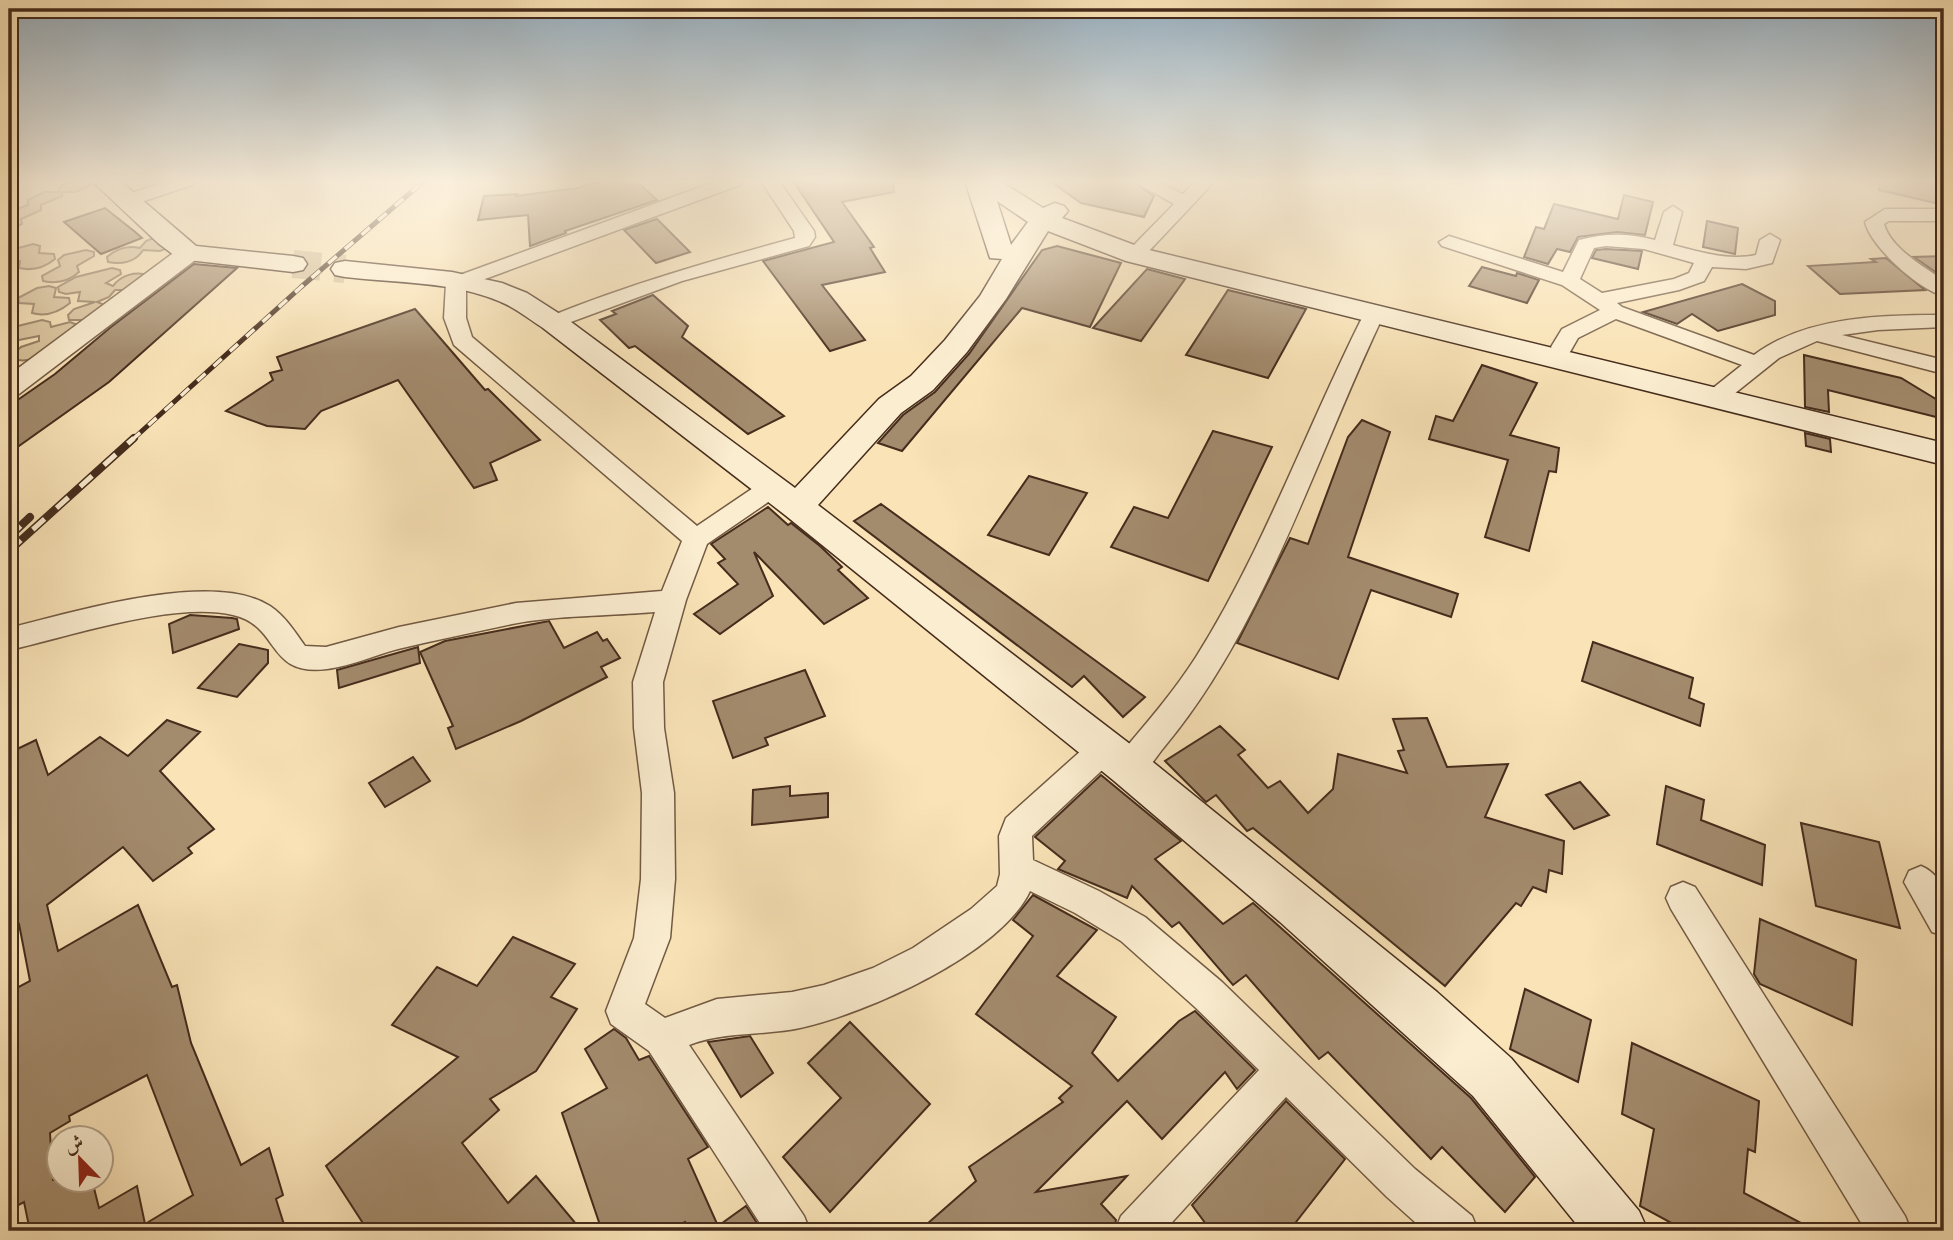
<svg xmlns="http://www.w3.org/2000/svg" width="1953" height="1240" font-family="'IM FELL Great Primer',Amiri,serif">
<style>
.green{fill:#dac49d;stroke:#90785c;stroke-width:2}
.building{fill:#a38b6d;stroke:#452c1c;stroke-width:2;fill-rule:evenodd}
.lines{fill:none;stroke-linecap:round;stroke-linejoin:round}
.secondary-tunnel{stroke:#d5be98;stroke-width:28;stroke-dasharray:28 14;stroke-linecap:butt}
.minor-casing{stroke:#725a43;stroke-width:3}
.tertiary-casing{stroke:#725a43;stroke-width:3}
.secondary-casing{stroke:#452c1c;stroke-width:3}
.minor{fill:#fbedd0;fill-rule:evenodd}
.tertiary{fill:#fbedd0;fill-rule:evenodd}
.secondary{fill:#fbedd0;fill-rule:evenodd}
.rail-far1-casing{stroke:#452c1c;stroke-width:5}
.rail-casing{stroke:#452c1c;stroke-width:8}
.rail-far1{stroke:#fbedd0;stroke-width:3.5;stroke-dasharray:11;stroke-linecap:butt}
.rail{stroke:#fbedd0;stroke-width:5;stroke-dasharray:16;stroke-linecap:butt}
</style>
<rect width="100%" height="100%" fill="#f9e3b7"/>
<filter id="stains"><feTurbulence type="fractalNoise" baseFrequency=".00286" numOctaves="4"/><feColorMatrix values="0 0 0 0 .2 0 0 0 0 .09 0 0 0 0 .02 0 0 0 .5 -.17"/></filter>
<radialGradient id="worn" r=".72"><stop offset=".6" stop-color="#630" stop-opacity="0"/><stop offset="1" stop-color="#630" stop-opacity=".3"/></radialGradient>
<!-- green -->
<g class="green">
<polygon points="71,181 91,181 92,184 76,192 62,192 62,196 41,205 41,210 21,219 22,224 9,231 9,212 28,205 28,200 44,192 59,192 59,188"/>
<path d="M156,237L170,247L160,251L143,250C136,262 121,265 108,262L107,257C116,249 128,245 140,248L146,241Z"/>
<path d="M33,244L40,246L39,253L54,254L55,259C44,268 32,271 19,268L20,261H9L11,250Z"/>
<path d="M86,250L94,252V256L77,266L79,272C69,281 56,284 43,281L42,276L60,266L58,260L64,255Z"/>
<path d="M112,268L120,270L121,274L106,283L113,286C121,275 135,271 149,275L133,290H115L109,297L97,302L105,305L88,320H69L68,315L74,309L95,302L78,301L80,292L66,294L59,292L58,287L76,277Z"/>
<path d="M49,286L56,288L54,297L69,298L70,303C59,312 46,317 32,313L34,304L19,303L18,298L37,288Z"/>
<path d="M42,320L50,322L51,327L70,322L78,325C60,339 39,367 14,359V353L21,347L39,341V336L19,340L11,338V332L18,326Z"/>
</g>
<!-- building -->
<g class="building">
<polygon points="599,181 636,181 657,200 565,231 566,233 530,246 528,215 478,220 484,196 517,194 516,196 578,188"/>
<polygon points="793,181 893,181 894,192 842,202 874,247 870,248 885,272 822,285 865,340 830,351 763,261 834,242"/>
<polygon points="1050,181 1131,181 1154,196 1144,217 1081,203"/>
<polygon points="1880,181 1944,181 1944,205 1879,190"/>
<polygon points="1624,195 1653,202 1645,235 1617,232 1578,237 1570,252 1557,249 1548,264 1524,257 1536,227 1544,229 1554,204 1618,219"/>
<polygon points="105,208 134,231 142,238 101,254 64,222"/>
<polygon points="657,219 690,252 656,263 624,230"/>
<polygon points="1707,221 1738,228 1735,254 1703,247"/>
<polygon points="1057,246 1121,263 1090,327 1022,308 902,451 878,443 903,415 935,392 969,354 1042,250"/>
<polygon points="1606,249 1642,251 1638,269 1592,258 1596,250"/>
<polygon points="1944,256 1944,278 1914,257"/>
<polygon points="1886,258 1925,290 1840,294 1808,266 1876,262 1871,259"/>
<polygon points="194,264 237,268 109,382 9,453 9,406 55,374 111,327"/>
<polygon points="1482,267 1516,276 1517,273 1539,280 1527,303 1469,286"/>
<polygon points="1147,269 1185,279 1141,341 1093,328"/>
<polygon points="1742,284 1775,301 1775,315 1718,331 1692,314 1677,324 1643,312"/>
<polygon points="1228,290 1306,309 1268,378 1186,355"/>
<polygon points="653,295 688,326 682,337 784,416 748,434 635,346 629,348 600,320 616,314 612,311"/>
<polygon points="415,309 485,390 488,389 540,440 490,463 497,480 474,488 398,380 321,411 305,429 267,426 226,411 273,380 270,373 282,370 277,357"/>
<polygon points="1804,355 1901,378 1944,404 1944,419 1828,390 1829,412 1805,407"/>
<polygon points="1482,365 1537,383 1510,435 1559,448 1556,472 1549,471 1529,551 1485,537 1508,460 1429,439 1436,416 1453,421"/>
<polygon points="1362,420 1390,432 1348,557 1458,594 1451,617 1371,590 1338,679 1237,643 1290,538 1308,544 1348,437"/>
<polygon points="1213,431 1272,447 1208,581 1111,547 1134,507 1168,518"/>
<polygon points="1805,433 1830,439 1831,452 1806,446"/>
<polygon points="1029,476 1087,493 1049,555 988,535"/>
<polygon points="881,504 1096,661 1145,697 1123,717 1084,676 1072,687 854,521"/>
<polygon points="768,507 788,525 791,523 820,546 842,567 838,570 868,598 824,624 754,552 773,596 720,634 694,614 738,584 718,563 725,559 711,544"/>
<polygon points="190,615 232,618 237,619 239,629 173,653 169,624"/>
<polygon points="549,621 564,648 597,632 603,641 607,639 620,658 601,667 607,677 521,721 456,749 448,728 453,726 420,652 445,641"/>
<polygon points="1593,642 1693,678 1689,698 1704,704 1700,726 1582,681"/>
<polygon points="239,644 268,650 268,663 237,697 198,688"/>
<polygon points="418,647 420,663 339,688 337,670"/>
<polygon points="805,670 825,716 765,738 768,745 733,758 713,701"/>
<polygon points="1427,718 1447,767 1508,764 1485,817 1564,841 1562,874 1549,870 1546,892 1533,887 1521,906 1516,903 1445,986 1253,828 1247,831 1216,795 1206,802 1165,761 1220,726 1245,750 1238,755 1268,788 1280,781 1308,813 1333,789 1338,754 1407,773 1398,751 1404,750 1393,719"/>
<path d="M167,720L200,732L160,771L214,829L188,848L192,853L153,881L123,847L47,905L58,951L138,905L172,987L177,985L191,1043L241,1165L269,1148L283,1195L276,1199L286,1231H30L24,1202L9,1210V992L30,981L19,924L9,930V753L36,740L48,775L100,737L128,756ZM147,1075L193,1195L145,1224L137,1186L99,1208L92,1180H53L50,1133L70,1121L69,1116Z"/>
<polygon points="413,757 430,781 385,807 369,783"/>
<polygon points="1101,775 1181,841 1155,859 1223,924 1253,903 1471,1098 1535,1177 1505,1212 1442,1147 1431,1159 1328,1052 1319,1059 1246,975 1233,985 1179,922 1172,927 1132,886 1127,898 1058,869 1065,861 1035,837"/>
<polygon points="1580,782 1609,815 1574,829 1546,795"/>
<polygon points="790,786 790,796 828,793 828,817 752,825 753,790"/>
<polygon points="1666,786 1704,800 1701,820 1765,845 1762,885 1657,844"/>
<polygon points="1801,823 1879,842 1900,928 1816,906"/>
<polygon points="1033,895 1097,930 1057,976 1116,1017 1092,1053 1118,1081 1179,1021 1195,1011 1255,1070 1237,1089 1225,1072 1162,1139 1127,1101 1036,1192 1127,1176 1101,1204 1116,1220 1113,1231 919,1231 976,1181 969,1167 1063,1102 1059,1098 1072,1086 976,1014 1033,936 1013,920"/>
<polygon points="1760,919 1856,960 1852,1025 1760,984 1754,974"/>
<polygon points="513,937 575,964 551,997 577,1009 536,1071 490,1099 499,1110 462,1143 508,1203 536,1176 582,1231 368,1231 326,1166 458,1057 392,1025 437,967 477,986"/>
<polygon points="1525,989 1591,1020 1578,1082 1510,1049"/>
<polygon points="850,1022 930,1104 830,1212 783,1157 841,1098 808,1063"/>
<polygon points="614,1029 626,1038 639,1060 649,1056 708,1147 688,1159 718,1226 746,1206 762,1231 689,1231 685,1222 669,1231 602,1231 562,1113 607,1088 585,1049"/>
<polygon points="750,1036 773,1073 741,1097 708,1042"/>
<polygon points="1632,1043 1759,1101 1755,1152 1748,1149 1744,1193 1816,1231 1686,1231 1640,1206 1654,1129 1622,1114"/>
<polygon points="1286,1101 1345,1159 1289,1231 1211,1231 1192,1205"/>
</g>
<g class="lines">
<!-- secondary-tunnel -->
<polyline class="secondary-tunnel" points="293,264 345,269"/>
<!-- minor casing -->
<g class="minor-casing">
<g id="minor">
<polygon points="168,181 195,181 192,185 135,204 123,204 120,200 123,196"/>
<path d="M717,181H743L740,185L466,286V318L472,337L697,526L762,482L771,480L780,482L783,488L780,494L707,544L686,600L663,682L664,728L674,793L675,879L670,938L645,1004L665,1018L717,999L792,992L824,985L873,968L913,948L971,909L997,886L1000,874L999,836L1006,818L1093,740L1104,736L1115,740L1119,749L1115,758L1032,836L1033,860L1099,891L1145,917L1222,982L1415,1169L1472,1216L1478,1231H1425L1387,1197L1286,1097L1164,1231H1115L1121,1216L1259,1070L1196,1008L1121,941L1075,913L1030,891C1001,954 865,1014 800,1028C763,1036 725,1031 689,1045L804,1216L810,1231H765L649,1051L611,1024L606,1011L634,938L641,879L642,793L634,728L633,682L655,612C608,616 558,615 512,624C474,632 436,640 398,649C375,655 351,666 327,669C266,677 281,626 233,615C173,601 69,637 9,650V628C72,613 212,569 270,606C285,616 295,632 305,646L326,647L399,627L516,603L662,591L682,541L454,345L444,318L446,283L449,279Z"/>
<path d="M761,181H779L814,231L815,237L809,246L682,281L560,326H546L542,322L546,318C627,285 710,261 795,238L794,231Z"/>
<polygon points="1133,181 1156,181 1183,194 1196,181 1215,181 1149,251 1142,253 1132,247 1174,204"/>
<path d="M1673,206L1682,212L1673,245C1700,252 1728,261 1756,255L1760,240L1770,234L1780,240L1772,263L1746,269L1712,267L1704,281L1679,290L1617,303L1622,307L1754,355C1806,316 1882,315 1944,315V327L1878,330L1842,335L1944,360V374L1817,341L1779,358L1724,402H1708L1705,397L1708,392L1742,365L1616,319L1578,338L1570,352H1554L1551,347L1562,329L1600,310L1562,285L1442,246L1439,242L1449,236L1563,272L1579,240C1606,233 1628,233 1655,240L1664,212ZM1606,246L1644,249L1694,263L1689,273L1674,279L1602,293L1580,279L1594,248Z"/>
<path d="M1885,209H1944V221H1889L1884,224C1891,249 1924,266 1944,281V296C1919,290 1871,247 1865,222Z"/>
<path d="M1375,306L1382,308L1385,312C1317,453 1266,625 1165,746C1157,755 1148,772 1137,777C1129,781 1124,779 1117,776L1112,767L1117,758C1145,725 1173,693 1196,657C1264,549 1307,426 1365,312L1368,308Z"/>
<path d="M1921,866C1950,878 1945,910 1944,936L1932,932L1904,882L1909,871Z"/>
<polygon points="1683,882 1695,887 1905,1216 1911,1231 1866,1231 1671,909 1666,898 1671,887"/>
</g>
</g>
<!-- tertiary casing -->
<g class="tertiary-casing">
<polygon id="tertiary" points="189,246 198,248 201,253 198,258 19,394 9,397 9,375 180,248"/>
</g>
<!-- secondary casing -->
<g class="secondary-casing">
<g id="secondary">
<polygon points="92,181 120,181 196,246 293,256 303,258 307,264 303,270 293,272 179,259 158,243"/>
<path d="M965,181H1000L1043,208L1055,203L1064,206L1068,211L1062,218L1145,249L1944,443V465L1126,261L1048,231L1006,299L967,352L933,390L901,413L818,505L1143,754L1437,992L1511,1058L1639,1211L1648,1231H1582L1473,1096L1280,922L1113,780L785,515L543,328C529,319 516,308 501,302C453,281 396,283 345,277L335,275L331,269L335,263L345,261L452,272L502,283L527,293L563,316L795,488L879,399L911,376L945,340L980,296L1002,259L990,258ZM997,201L1028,222L1011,245Z"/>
</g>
</g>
<!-- minor -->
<use href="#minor" class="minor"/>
<!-- tertiary -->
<use href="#tertiary" class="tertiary"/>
<!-- secondary -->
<use href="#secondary" class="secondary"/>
<!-- rail-far1 casing -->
<g class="rail-far1-casing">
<polyline id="rail-far1" points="132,440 301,287 424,181"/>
</g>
<!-- rail casing -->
<g class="rail-casing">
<g id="rail">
<polyline points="9,537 30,517"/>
<polyline points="9,551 134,438"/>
</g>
</g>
<!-- rail-far1 -->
<use href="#rail-far1" class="rail-far1"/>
<!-- rail -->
<use href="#rail" class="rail"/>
</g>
<!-- sky -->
<linearGradient id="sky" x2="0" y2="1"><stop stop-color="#96aebf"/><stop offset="0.51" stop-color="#fcf2df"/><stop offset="1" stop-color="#fcf2df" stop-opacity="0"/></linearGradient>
<rect width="1953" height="355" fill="url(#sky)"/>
<!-- margin -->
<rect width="1953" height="1240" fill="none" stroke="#f9e3b7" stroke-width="35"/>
<rect x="10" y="10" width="1932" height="1219" fill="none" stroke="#452c1c" stroke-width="3.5"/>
<rect x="18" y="18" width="1918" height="1205" fill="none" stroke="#452c1c" stroke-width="2"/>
<!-- north arrow -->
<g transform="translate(80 1159) rotate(337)"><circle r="33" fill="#fbedd0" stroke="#b2a088" stroke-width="2"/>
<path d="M0-5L12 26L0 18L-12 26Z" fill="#8f2418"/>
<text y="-10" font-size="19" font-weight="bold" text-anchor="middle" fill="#452c1c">ش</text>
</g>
<rect width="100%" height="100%" filter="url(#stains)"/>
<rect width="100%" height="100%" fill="url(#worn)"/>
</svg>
